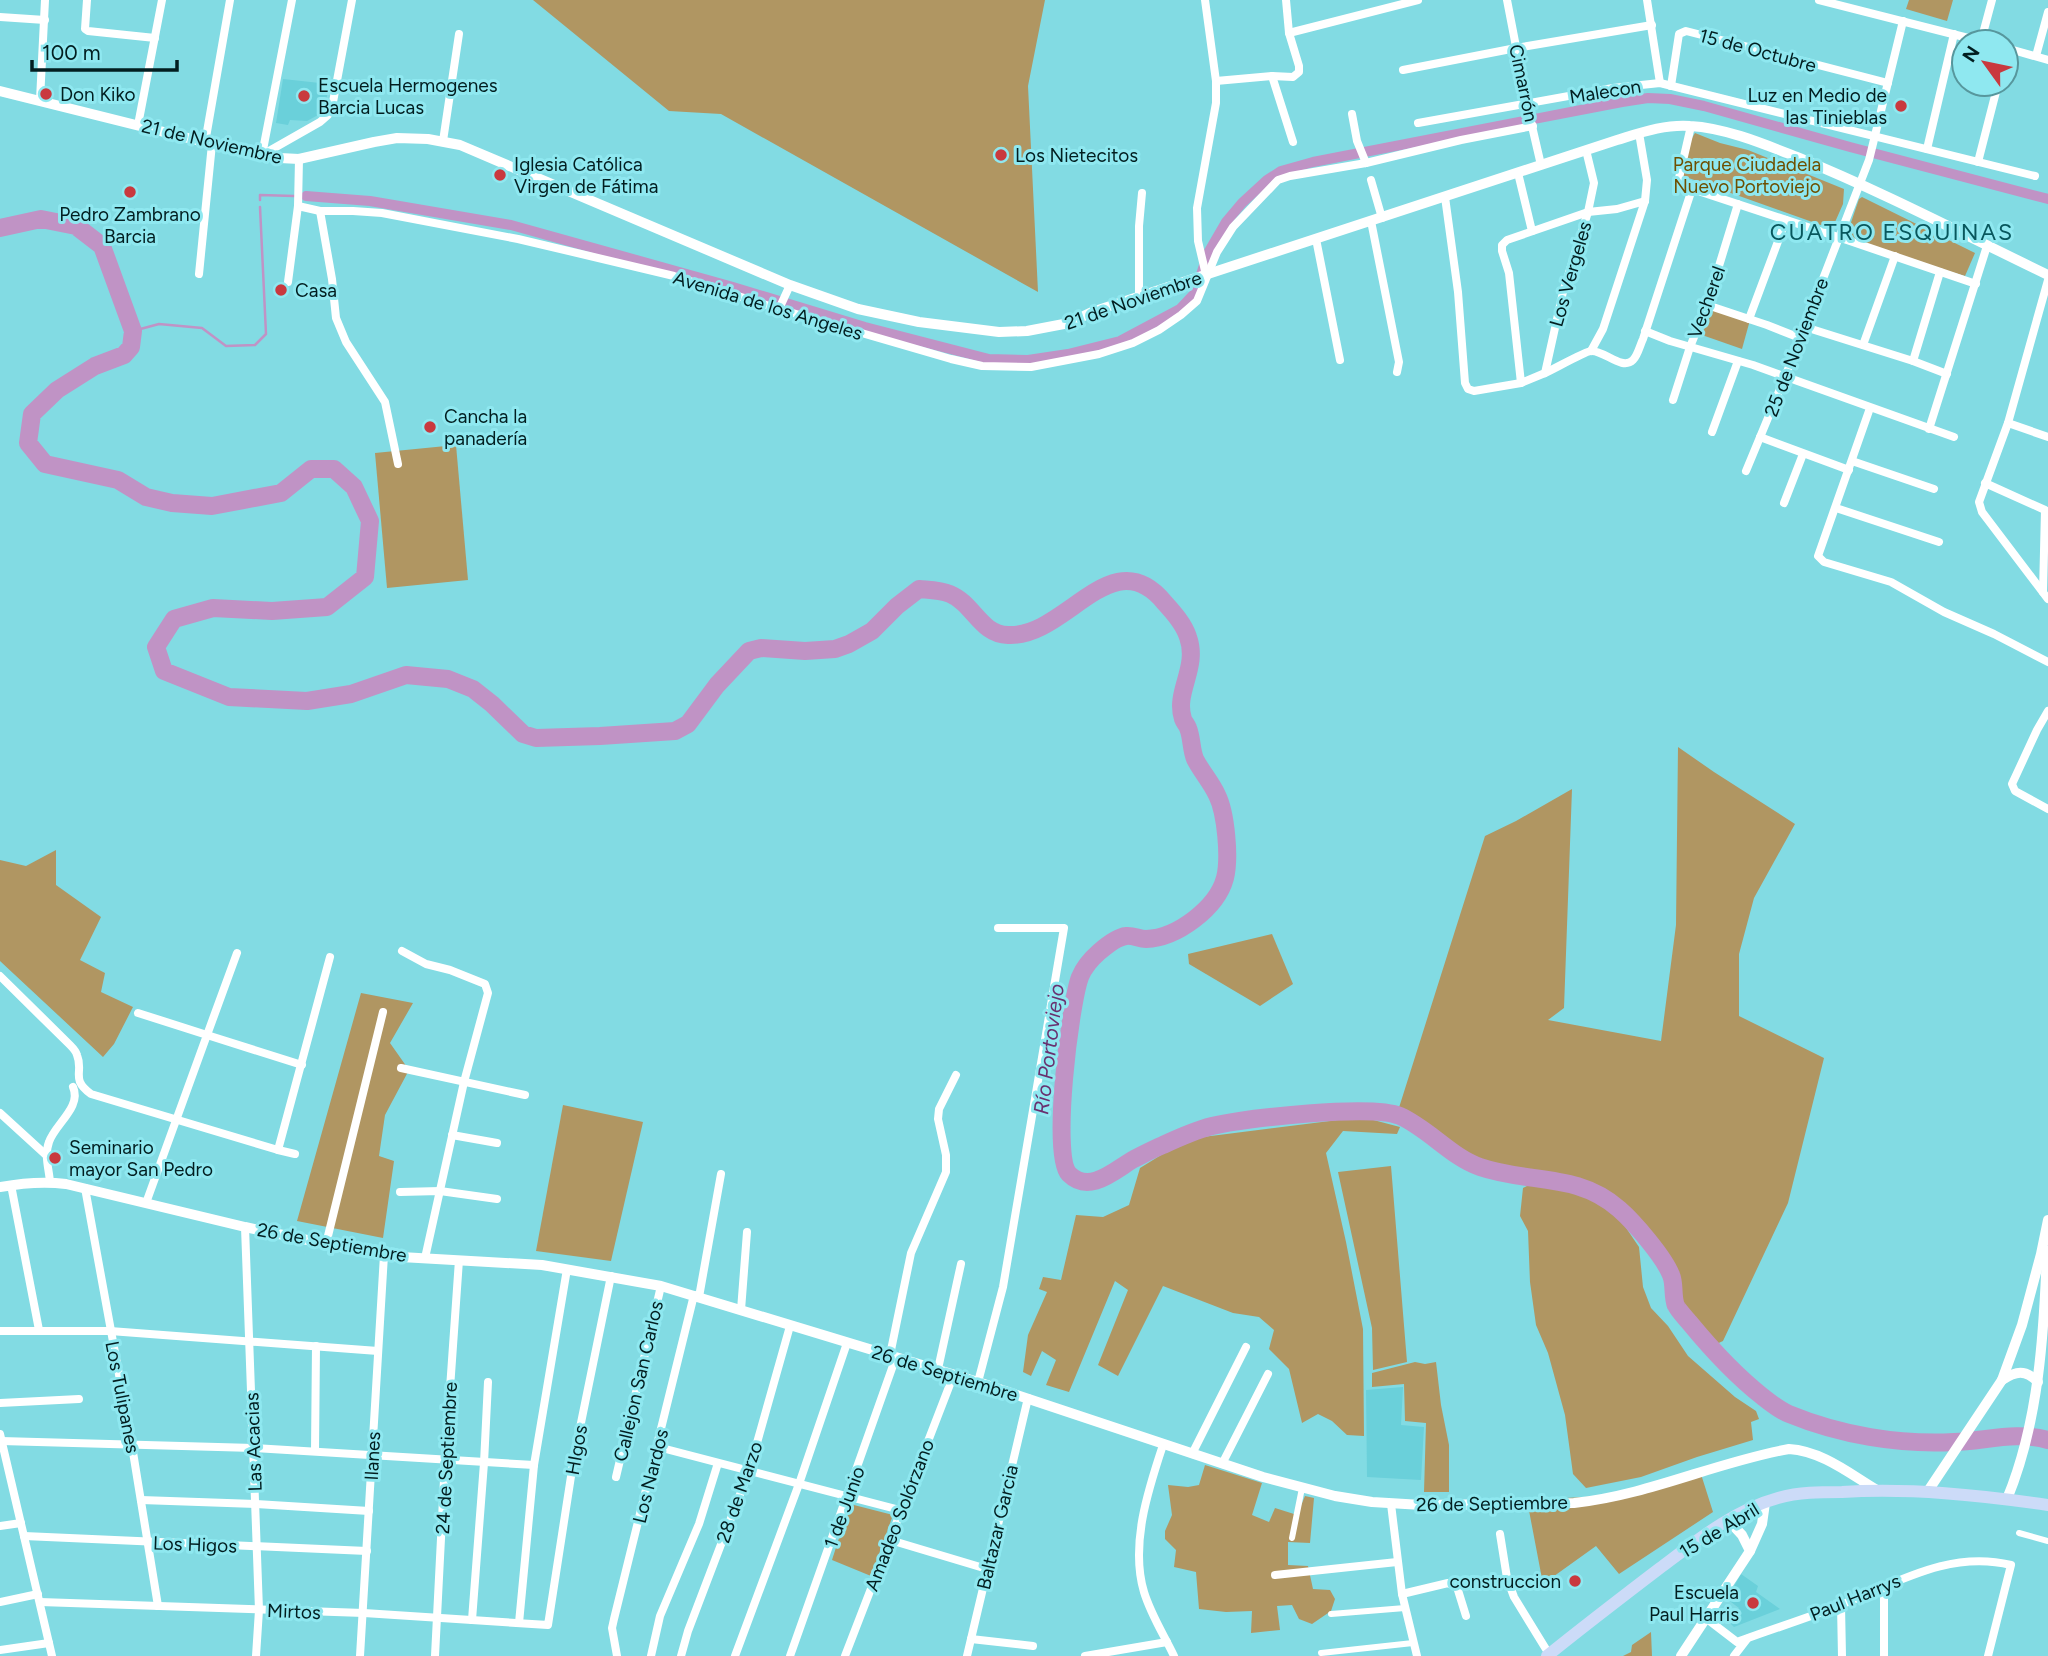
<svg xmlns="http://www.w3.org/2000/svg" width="2048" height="1656" font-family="Figtree,sans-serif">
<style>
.built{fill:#6ad0da}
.green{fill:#b09662}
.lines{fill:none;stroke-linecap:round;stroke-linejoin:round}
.stream{stroke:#c093c5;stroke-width:2.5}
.canal{stroke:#c093c5;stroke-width:10}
.river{stroke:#c093c5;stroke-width:18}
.pedestrian{stroke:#fff;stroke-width:6}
.minor{stroke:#fff;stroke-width:8}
.tertiary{stroke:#fff;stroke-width:10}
.primary{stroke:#ccdbf8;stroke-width:12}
.poi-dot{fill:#c9393e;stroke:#8fe8f0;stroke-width:2.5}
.labels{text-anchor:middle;stroke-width:6;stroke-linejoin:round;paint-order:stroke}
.street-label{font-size:19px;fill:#021e20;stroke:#8fe8f0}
.poi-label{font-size:19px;fill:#021e20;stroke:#8fe8f0;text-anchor:start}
.park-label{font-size:19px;fill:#6e4f00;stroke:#8fe8f0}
.water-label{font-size:21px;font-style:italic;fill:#69316f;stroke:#8fe8f0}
.quarter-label{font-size:23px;letter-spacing:2px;fill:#08575d;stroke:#8fe8f0}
</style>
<rect width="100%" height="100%" fill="#82dbe3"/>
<!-- built -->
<g class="built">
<polygon points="283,79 329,84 325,108 320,114 307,121 290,120 288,125 276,123"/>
<polygon points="1403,1387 1401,1425 1424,1427 1421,1480 1367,1477 1366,1390"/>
<polygon points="1741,1574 1758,1586 1756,1592 1780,1609 1734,1627 1729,1622 1739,1608 1727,1599"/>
</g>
<!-- green -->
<g class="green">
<polygon points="533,0 1045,0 1028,86 1038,292 721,114 669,111"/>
<polygon points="1909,0 1953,0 1947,21 1906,9"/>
<polygon points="1695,133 1720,143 1748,150 1844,189 1843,204 1832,229 1683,176 1688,145"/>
<polygon points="1862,197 1975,253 1965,276 1845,240 1859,199"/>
<polygon points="1711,310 1750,320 1742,349 1702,335"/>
<polygon points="456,445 468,580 387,588 375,453"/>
<polygon points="1678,747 1714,772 1795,824 1754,898 1739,954 1739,1016 1824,1058 1788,1203 1723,1341 1710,1347 1676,1306 1672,1275 1650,1243 1618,1208 1591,1189 1543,1178 1494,1171 1441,1143 1397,1114 1485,836 1516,821 1572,789 1564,1008 1548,1020 1661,1041 1676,925"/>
<polygon points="56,850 56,885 101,917 80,960 105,973 101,992 133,1007 114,1044 103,1057 0,961 0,860 26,866"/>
<polygon points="1272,934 1293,984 1260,1006 1189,964 1188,954"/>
<polygon points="361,993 413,1003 390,1043 409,1070 385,1115 379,1156 394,1161 383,1238 297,1221"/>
<polygon points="563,1105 643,1122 611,1261 536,1251"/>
<polygon points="1362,1117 1400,1127 1397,1134 1343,1131 1326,1153 1346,1242 1363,1329 1364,1436 1347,1435 1332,1421 1318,1414 1302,1423 1289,1369 1269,1349 1274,1330 1259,1317 1233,1313 1163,1286 1118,1376 1098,1365 1128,1290 1115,1281 1069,1392 1046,1385 1056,1360 1042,1351 1031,1376 1023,1372 1028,1335 1047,1292 1039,1289 1043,1277 1061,1280 1076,1215 1103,1217 1129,1205 1140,1168 1166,1152 1203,1137"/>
<polygon points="1391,1166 1407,1362 1373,1370 1372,1328 1338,1172"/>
<polygon points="1533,1183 1586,1193 1618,1216 1639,1247 1643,1287 1651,1308 1668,1326 1688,1356 1735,1397 1756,1411 1759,1419 1751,1422 1753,1440 1697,1457 1641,1477 1586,1488 1573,1474 1565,1415 1548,1353 1536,1325 1530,1282 1528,1231 1520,1216 1523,1188"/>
<polygon points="1415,1362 1425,1364 1436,1362 1441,1405 1449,1445 1449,1492 1424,1492 1426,1423 1405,1421 1404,1384 1372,1387 1372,1373"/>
<polygon points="1205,1465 1262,1483 1252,1515 1269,1522 1275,1508 1294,1514 1300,1508 1305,1496 1314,1498 1310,1543 1288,1542 1288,1565 1308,1566 1313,1589 1330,1590 1335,1599 1331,1611 1312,1624 1299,1619 1292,1605 1277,1606 1280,1630 1251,1633 1252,1611 1226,1612 1199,1609 1196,1572 1174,1567 1176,1550 1165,1539 1165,1531 1172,1515 1168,1485 1188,1487 1199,1485"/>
<polygon points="1700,1471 1713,1512 1619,1574 1596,1546 1543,1584 1527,1500 1603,1496"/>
<polygon points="850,1504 893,1515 871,1576 832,1560"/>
<polygon points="1651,1632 1652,1656 1623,1656 1631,1652 1632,1645"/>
</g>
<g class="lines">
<!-- stream -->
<g class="stream">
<polyline points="260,200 260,195 294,196"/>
<polyline points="133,331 159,324 202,328 226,346 255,345 266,334 260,207"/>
</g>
<!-- canal -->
<polyline class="canal" points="306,196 370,201 511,225 733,287 865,327 989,359 1028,360 1068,354 1120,341 1180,309 1195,293 1208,253 1226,222 1242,203 1267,180 1281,171 1313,162 1622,102 1648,98 1670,99 1704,106 1850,147 2048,199"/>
<!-- river -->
<path class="river" d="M0,228L41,219L76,226L102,246L133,331L131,347L124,355L95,366L57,390L32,414L28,443L45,464L118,480L146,497L172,503L212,506L281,493L311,469H334L354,487L370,521L365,577L327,607L272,611L213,608L174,619L156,647L164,671L229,697L307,701L351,694L406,675L448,679L473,689L492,704L523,734L536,738L600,736L675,731L688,724L717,685L749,651L761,648L805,651L835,649L849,644L872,631L897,606L919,589C929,590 940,590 950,594C974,604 980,634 1008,635C1066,638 1112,539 1164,602C1173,612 1184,624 1188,637C1199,668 1174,692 1183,719C1184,722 1187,725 1188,728C1192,738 1191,749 1195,759C1201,771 1211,782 1217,795C1226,813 1230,858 1225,878C1217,908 1177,938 1146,939C1139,939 1133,935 1126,936C1117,937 1106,946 1099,952C1091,959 1084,967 1080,977C1070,1004 1051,1156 1069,1174C1090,1195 1116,1169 1134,1159C1144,1154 1153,1149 1163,1145C1178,1138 1196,1130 1212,1126C1246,1118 1372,1104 1400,1116C1429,1129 1451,1157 1480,1167C1529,1184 1577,1172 1619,1209C1634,1222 1664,1257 1671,1275C1675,1284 1672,1296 1676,1306C1676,1307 1688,1321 1689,1322C1712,1350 1735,1375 1763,1397C1771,1403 1779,1410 1789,1414C1840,1435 1899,1445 1954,1442C1985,1441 2017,1431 2048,1440"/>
<!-- pedestrian -->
<g class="pedestrian">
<polyline points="2019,1533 2048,1541"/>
<polyline points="1292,1538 1302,1488"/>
<polyline points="1331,1614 1405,1608"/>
<polyline points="1321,1653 1413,1643"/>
</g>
<!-- minor -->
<g class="minor">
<polyline points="87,0 85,29 88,31 155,38"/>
<polyline points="1205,0 1216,81 1216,103 1197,208 1198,241 1206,275"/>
<polyline points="1507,0 1528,109 1541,165"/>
<polyline points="1647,0 1660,83"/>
<polyline points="1819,0 1984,42"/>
<polyline points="0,17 45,20"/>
<polyline points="1289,33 1418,0"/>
<polyline points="1981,41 1992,0"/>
<polyline points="2006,48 2048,60"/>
<polyline points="2036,56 2048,12"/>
<polyline points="1403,70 1516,48 1652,25"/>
<polyline points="1272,76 1293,142"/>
<polyline points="1216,81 1272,76 1293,77 1299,72 1299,66 1289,33 1286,0"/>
<polyline points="1671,86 1679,34 1686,31 1888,83"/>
<polyline points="40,100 45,0"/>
<polyline points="1352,114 1357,141 1366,163"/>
<polyline points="1418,123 1613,88 1660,83 2035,176"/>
<polyline points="138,125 162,0"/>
<polyline points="1691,126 1679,178 1692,189 1838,237 1976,284"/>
<polyline points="443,141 459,34"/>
<polyline points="205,143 230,0"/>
<polyline points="1927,149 1954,34"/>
<polyline points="262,155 320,122 328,115 333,102 352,0"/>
<polyline points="262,155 292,0"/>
<polyline points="1978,162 1998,84"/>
<polyline points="1518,173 1532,231"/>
<polyline points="1371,180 1382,218"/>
<polyline points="1445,197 1458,292 1465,383 1468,389 1474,391 1521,383 1545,373 1563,292 1588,212 1594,183 1586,150"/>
<polyline points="298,206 320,211 353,211 382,213 518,239 674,276 779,309 951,359 982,366 1031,367 1099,354 1133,343 1159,330 1181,315 1197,301 1217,252 1233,227 1278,180 1290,176 1366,163 1461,140 1533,126"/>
<polyline points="320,211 332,279 336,318 346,342 385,402 398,464"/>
<polyline points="1371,221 1399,362 1397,372"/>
<polyline points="1316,239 1340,360"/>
<polyline points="199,274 212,144"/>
<polyline points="2048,280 2008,423 1979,502 1982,512 2048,599"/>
<polyline points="288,282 298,206 299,159"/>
<polyline points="1139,297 1139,226 1142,193"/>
<polyline points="1707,305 1767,325 1800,338"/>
<polyline points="779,309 790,285"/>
<polyline points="1749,319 1786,220"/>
<polyline points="1805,327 1913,361 1947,374"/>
<polyline points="1645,331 1670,341 1753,365 1954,437"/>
<polyline points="1863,345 1895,256"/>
<polyline points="1591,351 1603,329 1645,201 1647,180 1639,133"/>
<polyline points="1913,361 1940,272"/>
<path d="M1545,373C1554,369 1586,351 1591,351C1604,350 1622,371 1633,360C1638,355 1640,345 1643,339L1692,189"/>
<polyline points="1521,383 1509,273 1502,251 1502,245 1507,240 1588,212 1617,209 1645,201"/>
<polyline points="1673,400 1690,347 1707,305 1738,204"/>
<polyline points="1870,408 1818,556 1824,562 1891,582 1944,612 1994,634 2048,662"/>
<polyline points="2008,423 2048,437"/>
<polyline points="1929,429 1987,246"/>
<polyline points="1712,432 1738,361"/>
<polyline points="1760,437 1849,470"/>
<polyline points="1852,461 1934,489"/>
<polyline points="1746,471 1785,377 1869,160 1903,21"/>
<polyline points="1985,483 2045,510 2043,592"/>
<polyline points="1784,503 1803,454"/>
<polyline points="1836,508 1939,542"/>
<polyline points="2048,711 2037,730 2012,784 2015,791 2048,809"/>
<polyline points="402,951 426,964 450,970 485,984 488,993 464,1082 425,1258"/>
<polyline points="237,953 207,1035 302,1065"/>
<path d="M0,976L70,1045C73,1048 76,1051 77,1055C84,1072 70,1079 91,1094L278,1150L330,957"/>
<polyline points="138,1013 207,1035 146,1203"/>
<polyline points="401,1068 525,1095"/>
<polyline points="0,1113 46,1155"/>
<polyline points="452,1135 497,1143"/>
<polyline points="278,1150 295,1154"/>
<path d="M50,1182C49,1169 44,1155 49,1142C55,1124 82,1107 73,1087"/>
<polyline points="11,1185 39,1330"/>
<polyline points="85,1188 132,1446 158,1606"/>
<polyline points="400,1192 440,1191 497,1199"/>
<polyline points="245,1227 259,1610 256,1656"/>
<polyline points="326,1244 383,1012"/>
<polyline points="699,1297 721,1174"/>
<polyline points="741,1310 747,1232"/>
<polyline points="0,1331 110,1331 378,1351"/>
<polyline points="890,1355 911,1253 946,1172 946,1155 938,1119 939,1109 956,1075"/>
<polyline points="938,1369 961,1264"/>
<polyline points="978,1382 1003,1287 1064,928 998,928"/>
<polyline points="0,1403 79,1399"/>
<polyline points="0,1434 52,1656"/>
<polyline points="1,1441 254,1448 534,1465"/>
<path d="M1163,1445C1148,1490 1130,1545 1144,1592C1151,1615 1164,1635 1174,1656"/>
<polyline points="658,1447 900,1510"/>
<polyline points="315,1451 316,1346"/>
<polyline points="1192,1454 1246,1347"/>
<polyline points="1222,1464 1268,1374"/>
<polyline points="616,1477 661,1286"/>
<polyline points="141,1500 256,1504 369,1511"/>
<polyline points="1391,1504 1402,1594 1417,1656"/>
<polyline points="0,1526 21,1523"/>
<polyline points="1500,1534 1507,1578 1514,1597 1549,1654"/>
<polyline points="24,1536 367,1551"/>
<polyline points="890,1540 987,1569"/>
<polyline points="1275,1575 1397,1562"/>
<polyline points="1402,1594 1448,1583 1457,1587 1466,1616"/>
<polyline points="0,1602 38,1594"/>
<polyline points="40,1602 364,1613 548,1625 574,1457 611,1276"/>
<polyline points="1841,1605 1842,1656"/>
<path d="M1707,1619L1737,1642C1772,1629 1808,1618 1843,1604C1898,1582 1950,1550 2011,1565L1988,1656"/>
<polyline points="472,1620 484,1463 488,1382"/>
<polyline points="519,1623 534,1465 567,1269"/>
<polyline points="971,1639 1033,1646"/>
<polyline points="0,1650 49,1643"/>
<polyline points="360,1656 384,1255"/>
<polyline points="435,1656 445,1460 459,1260"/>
<polyline points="617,1656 612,1628 614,1619 694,1295"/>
<polyline points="651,1656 660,1616 699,1524 718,1463"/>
<polyline points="681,1656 688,1631 749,1471 790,1326"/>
<polyline points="735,1656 799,1484 847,1343"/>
<polyline points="790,1656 896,1357"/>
<polyline points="845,1656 954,1374"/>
<polyline points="967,1656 1028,1398"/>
<polyline points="1085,1656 1167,1642"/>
<polyline points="1734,1656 1747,1639"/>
<polyline points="1884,1656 1884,1586"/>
</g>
<!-- tertiary -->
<g class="tertiary">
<path d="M0,91L212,144L280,158L299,159L374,142L397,138L428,139L460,145L790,285L858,309L919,322L999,332L1027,331L1069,323L1092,312L1617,140C1640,133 1665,124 1690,126C1726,128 1764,144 1797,157C1883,192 1965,235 2048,275"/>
<path d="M0,1187C22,1183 43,1181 66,1184L245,1227L360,1251L401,1257L542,1265L661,1286L978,1382L1263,1477L1335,1496L1372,1502L1422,1505L1574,1503C1649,1495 1716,1462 1789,1449C1822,1451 1850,1474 1877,1490"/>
<path d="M2002,1380C2016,1371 2025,1369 2038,1382"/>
<polyline points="1928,1491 2002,1380 2022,1325 2041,1254 2048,1220"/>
<path d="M2007,1499C2039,1422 2044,1333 2047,1251"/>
<polyline points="1750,1551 1762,1524 1765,1503"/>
<polyline points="1681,1656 1750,1551 1742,1535 1728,1520"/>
</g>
<!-- primary -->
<path class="primary" d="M1547,1656C1584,1626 1622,1597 1660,1568C1696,1541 1734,1510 1778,1498C1799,1492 1820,1492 1842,1492C1911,1488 1979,1495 2048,1505"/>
</g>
<!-- markers -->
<g class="poi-dot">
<circle cx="46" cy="94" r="7"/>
<circle cx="304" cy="96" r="7"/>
<circle cx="1901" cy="106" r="7"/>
<circle cx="1001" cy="155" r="7"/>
<circle cx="500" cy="175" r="7"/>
<circle cx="130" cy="192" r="7"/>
<circle cx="281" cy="290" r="7"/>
<circle cx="430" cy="427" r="7"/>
<circle cx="55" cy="1158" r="7"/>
<circle cx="1575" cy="1581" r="7"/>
<circle cx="1753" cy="1603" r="7"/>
</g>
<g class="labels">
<!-- street labels -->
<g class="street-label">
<text transform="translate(1758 50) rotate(15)" y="7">15 de Octubre</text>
<text transform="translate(1524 83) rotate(78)" y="7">Cimarrón</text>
<text transform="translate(1605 91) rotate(-9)" y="7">Malecon</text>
<text transform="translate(212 141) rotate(13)" y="7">21 de Noviembre</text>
<text transform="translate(1570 274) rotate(-74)" y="7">Los Vergeles</text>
<text transform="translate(1133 300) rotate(-19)" y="7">21 de Noviembre</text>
<text transform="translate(1706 302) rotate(-70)" y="7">Vecherel</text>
<text transform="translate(768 305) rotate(17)" y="7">Avenida de los Angeles</text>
<text transform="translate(1796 347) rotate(-69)" y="7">25 de Noviembre</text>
<text transform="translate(332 1242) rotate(10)" y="7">26 de Septiembre</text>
<text transform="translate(945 1373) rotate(17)" y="7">26 de Septiembre</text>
<text transform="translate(638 1381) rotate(-77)" y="7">Callejon San Carlos</text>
<text transform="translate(123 1397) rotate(79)" y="7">Los Tulipanes</text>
<text transform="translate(253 1442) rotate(-92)" y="7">Las Acacias</text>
<text transform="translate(576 1450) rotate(-80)" y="7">HIgos</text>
<text transform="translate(372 1456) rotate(-87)" y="7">Ilanes</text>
<text transform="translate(446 1458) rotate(-87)" y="7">24 de Septiembre</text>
<text transform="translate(650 1476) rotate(-76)" y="7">Los Nardos</text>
<text transform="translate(739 1492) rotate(-71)" y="7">28 de Marzo</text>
<text transform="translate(1492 1503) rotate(-1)" y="7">26 de Septiembre</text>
<text transform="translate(844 1507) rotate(-70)" y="7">1 de Junio</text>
<text transform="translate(899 1515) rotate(-69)" y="7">Amadeo Solórzano</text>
<text transform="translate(997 1527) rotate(-77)" y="7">Baltazar Garcia</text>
<text transform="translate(1719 1530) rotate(-31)" y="7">15 de Abril</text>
<text transform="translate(195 1544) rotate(2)" y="7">Los Higos</text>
<text transform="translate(1855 1597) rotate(-22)" y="7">Paul Harrys</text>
<text transform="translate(294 1611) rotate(2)" y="7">Mirtos</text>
</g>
<!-- poi labels -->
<g class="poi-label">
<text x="318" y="92">Escuela Hermogenes<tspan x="318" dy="22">Barcia Lucas</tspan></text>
<text x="60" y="101">Don Kiko</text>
<text x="1887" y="102" text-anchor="end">Luz en Medio de<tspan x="1887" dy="22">las Tinieblas</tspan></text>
<text x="1015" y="162">Los Nietecitos</text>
<text x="514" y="171">Iglesia Católica<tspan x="514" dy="22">Virgen de Fátima</tspan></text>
<text x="130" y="221" text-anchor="middle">Pedro Zambrano<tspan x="130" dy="22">Barcia</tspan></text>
<text x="295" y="297">Casa</text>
<text x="444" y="423">Cancha la<tspan x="444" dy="22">panadería</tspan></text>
<text x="69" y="1154">Seminario<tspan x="69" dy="22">mayor San Pedro</tspan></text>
<text x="1561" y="1588" text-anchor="end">construccion</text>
<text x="1739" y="1599" text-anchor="end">Escuela<tspan x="1739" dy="22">Paul Harris</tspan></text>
</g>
<!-- park labels -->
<g class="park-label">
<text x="1747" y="171">Parque Ciudadela<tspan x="1747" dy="22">Nuevo Portoviejo</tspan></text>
</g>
<!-- water labels -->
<g class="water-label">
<text transform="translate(1049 1049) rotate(-83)" y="7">Río Portoviejo</text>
</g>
<!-- quarter labels -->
<g class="quarter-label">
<text x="1892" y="240">CUATRO ESQUINAS</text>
</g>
</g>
<!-- north arrow -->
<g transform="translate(1985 63) rotate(303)"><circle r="33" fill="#8fe8f0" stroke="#57979d" stroke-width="2"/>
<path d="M0-5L12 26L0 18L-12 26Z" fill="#c9393e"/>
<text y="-10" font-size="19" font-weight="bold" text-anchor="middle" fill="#021e20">N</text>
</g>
<!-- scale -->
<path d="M32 60v10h145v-10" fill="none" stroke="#021e20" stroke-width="3.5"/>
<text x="42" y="60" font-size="21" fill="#021e20" stroke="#8fe8f0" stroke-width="5" paint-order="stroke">100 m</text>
</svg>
